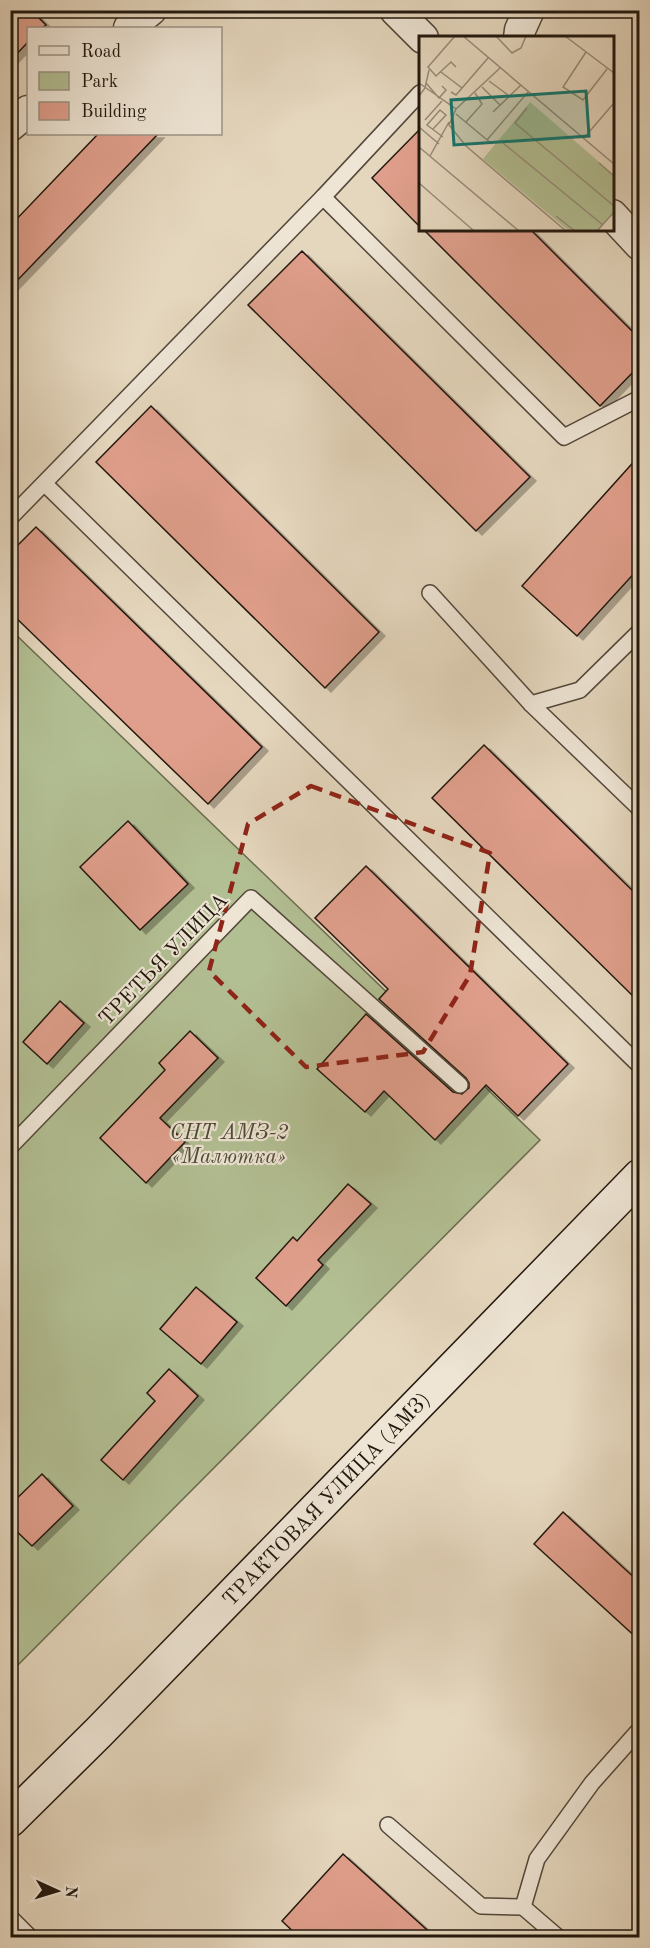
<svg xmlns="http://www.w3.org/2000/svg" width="650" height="1948" font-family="'Old Standard TT',serif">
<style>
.green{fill:#b2bf93;stroke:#6a6c50;stroke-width:1.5}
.building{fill:#e09f8c;stroke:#22180e;stroke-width:1.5;filter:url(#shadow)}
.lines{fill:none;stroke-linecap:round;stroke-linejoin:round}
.lane-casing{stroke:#53483a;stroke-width:18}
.street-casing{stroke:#53483a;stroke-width:33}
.secondary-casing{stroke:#22180e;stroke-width:36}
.lane{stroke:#eee5d5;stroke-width:15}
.street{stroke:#eee5d5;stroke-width:30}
.secondary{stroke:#eee5d5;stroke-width:33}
.marked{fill:none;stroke:#8f2418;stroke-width:4.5;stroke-dasharray:12 8;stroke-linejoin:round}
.labels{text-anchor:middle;stroke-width:4.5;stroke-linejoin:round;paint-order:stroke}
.street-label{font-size:21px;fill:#22180e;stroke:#eee5d5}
.park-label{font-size:21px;font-style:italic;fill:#4d4a36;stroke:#eee5d5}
.inset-road{fill:none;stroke:#978b78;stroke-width:1.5}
.view{fill:#0f766e;fill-opacity:0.15;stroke:#0f766e;stroke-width:3}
.inset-edge{fill:none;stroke:#22180e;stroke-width:3}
</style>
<defs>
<filter id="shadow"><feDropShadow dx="6" dy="4" stdDeviation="0" flood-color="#0004"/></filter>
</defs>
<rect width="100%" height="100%" fill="#e5d7be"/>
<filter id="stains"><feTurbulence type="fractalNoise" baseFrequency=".00333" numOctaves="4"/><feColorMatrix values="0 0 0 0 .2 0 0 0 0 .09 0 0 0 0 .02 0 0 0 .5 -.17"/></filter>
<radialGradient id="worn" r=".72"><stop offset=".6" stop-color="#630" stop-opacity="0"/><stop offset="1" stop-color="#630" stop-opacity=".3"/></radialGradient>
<!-- green -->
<polygon class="green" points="10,629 540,1140 11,1672 10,1672"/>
<!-- building -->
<g class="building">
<polygon points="10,10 31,10 46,25 42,28 28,28 28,42 10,61"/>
<polygon points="420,129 420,227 372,178"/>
<polygon points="98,134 158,134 10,288 10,226"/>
<polygon points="424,230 531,230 639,338 639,366 600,406"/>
<polygon points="302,251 530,477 476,531 248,305"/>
<polygon points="151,406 379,632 325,688 96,462"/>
<polygon points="639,456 639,568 577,636 522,586"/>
<polygon points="36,527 262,747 208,804 10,612 10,553"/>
<polygon points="484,745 639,897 639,1002 432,798"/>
<polygon points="128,821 188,884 140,930 80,867"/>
<polygon points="366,866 568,1064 518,1116 486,1085 435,1140 384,1091 365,1112 317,1069 366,1014 453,1092 462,1094 469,1088 469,1083 466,1078 379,999 388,989 315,918"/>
<polygon points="60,1001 84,1023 47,1064 23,1042"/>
<polygon points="190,1031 218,1058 160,1118 185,1142 146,1183 100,1138 165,1070 159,1063"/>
<polygon points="348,1184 371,1204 318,1260 323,1265 286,1306 256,1278 293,1237 297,1241"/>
<polygon points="196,1287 237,1322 201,1364 160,1329"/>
<polygon points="169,1369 198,1396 123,1480 101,1460 155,1401 147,1393"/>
<polygon points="42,1474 73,1506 32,1546 10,1525 10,1505"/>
<polygon points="563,1512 639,1582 639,1640 534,1544"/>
<polygon points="343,1854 436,1938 300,1938 282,1921"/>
</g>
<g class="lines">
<!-- lane casing -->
<g class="lane-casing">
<g id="lane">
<polyline points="323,197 564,437 640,398"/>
<polyline points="45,484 640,1066"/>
<polyline points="10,518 323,197 420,93"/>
<polyline points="430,593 531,704 640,809"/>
<polyline points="531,704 580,690 640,631"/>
<polyline points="10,1147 251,898 460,1085"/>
<polyline points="388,1825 481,1906 523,1907"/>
<polyline points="10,1917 31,1938"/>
<polyline points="559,1938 523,1907 537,1859 592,1783 640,1729"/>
</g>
</g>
<!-- street casing -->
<g class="street-casing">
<g id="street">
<polyline points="395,10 423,38"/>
<polyline points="129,28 151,10"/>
<polyline points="519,38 520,30 529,10"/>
<polyline points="10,126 28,111"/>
<polyline points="612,215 640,245"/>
</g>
</g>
<!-- secondary casing -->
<g class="secondary-casing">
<polyline id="secondary" points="10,1820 99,1732 640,1176"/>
</g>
<!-- lane -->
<use href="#lane" class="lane"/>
<!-- street -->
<use href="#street" class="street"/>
<!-- secondary -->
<use href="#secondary" class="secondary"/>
</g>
<!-- marked area -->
<path class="marked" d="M311,786L490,853L470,975L423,1052L306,1067L209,971L248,824Z"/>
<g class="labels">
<!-- street labels -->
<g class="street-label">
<text transform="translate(163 959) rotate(-46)" y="7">ТРЕТЬЯ УЛИЦА</text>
<text transform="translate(326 1499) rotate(-46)" y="7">ТРАКТОВАЯ УЛИЦА (АМЗ)</text>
</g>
<!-- park labels -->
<g class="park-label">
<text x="229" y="1139">СНТ АМЗ-2<tspan x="229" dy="24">«Малютка»</tspan></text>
</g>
</g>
<!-- overview -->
<g transform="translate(419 36)">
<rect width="195" height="195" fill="#e5d7be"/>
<path d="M111,66L195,139V177L178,195H150L64,123Z" fill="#b2bf93"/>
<path class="inset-road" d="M36,0L9,31L17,40L32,26L37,31M44,0L195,128M77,0L93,17L102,12L107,0M146,0L195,37M167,16L144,51L164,64L188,33M22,36L43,52M70,45L89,59M0,47L37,73L30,89L47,110L147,195M7,47L20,62L27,54L23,50M63,51L81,69M32,56L37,59L69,22M0,60L6,52L10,34M108,72L96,87L195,170M37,73L81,32M74,76L102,49M37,78L73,108M6,84L23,65M47,86L63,68L56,57M0,91L20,108M14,93L27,79L21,74L8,89L24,101M164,103L195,67M68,104L109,56M84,107L184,189M0,111L100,195M11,120L30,86M180,127L195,140M0,147L55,195M137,180L156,195M178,195L195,176"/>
<path class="view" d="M167,55L170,100L35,109L32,64Z"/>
<rect width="195" height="195" class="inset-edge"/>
</g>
<!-- margin -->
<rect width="650" height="1948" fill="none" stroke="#e5d7be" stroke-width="36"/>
<rect x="12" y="12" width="626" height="1924" fill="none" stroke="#22180e" stroke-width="3"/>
<rect x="18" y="18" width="614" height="1912" fill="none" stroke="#22180e" stroke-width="1.5"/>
<!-- legend -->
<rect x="27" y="27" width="195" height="108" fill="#eee5d5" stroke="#9c9385" stroke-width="1.5"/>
<rect x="39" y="46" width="30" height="9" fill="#eee5d5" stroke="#9c9385" stroke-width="1.5"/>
<text x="81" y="57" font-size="18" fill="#22180e">Road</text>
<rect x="39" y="72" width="30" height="18" fill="#b2bf93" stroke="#9c9385" stroke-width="1.5"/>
<text x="81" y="87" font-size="18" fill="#22180e">Park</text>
<rect x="39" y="102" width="30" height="18" fill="#e09f8c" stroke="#9c9385" stroke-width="1.5"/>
<text x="81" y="117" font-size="18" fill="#22180e">Building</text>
<!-- north arrow -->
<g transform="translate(57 1891) rotate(94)" stroke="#eee5d5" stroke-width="4.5" paint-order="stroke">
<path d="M0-4.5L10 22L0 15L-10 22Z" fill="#22180e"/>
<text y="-9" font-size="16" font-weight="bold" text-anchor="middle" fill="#22180e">N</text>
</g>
<rect width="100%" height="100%" filter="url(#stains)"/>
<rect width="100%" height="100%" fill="url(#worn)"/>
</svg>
